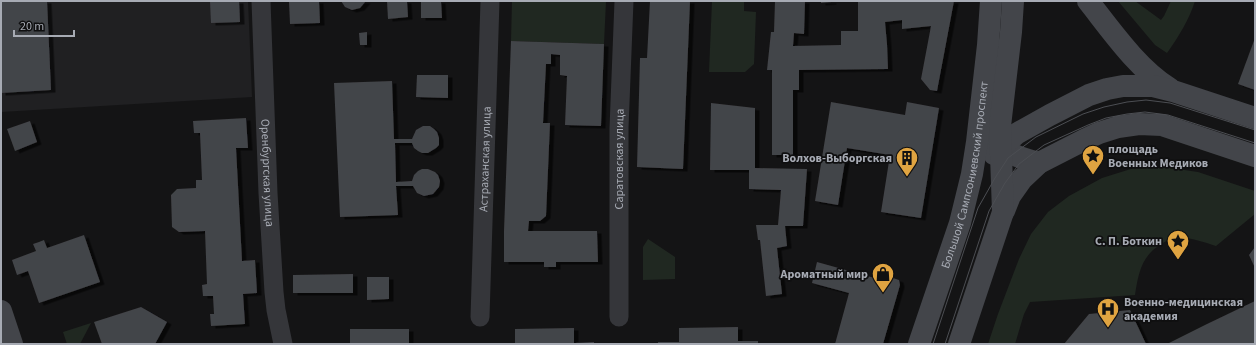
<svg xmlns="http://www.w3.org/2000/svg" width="1256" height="345" font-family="'Source Sans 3',sans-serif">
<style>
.built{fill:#202022}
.green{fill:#202821}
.building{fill:#434448;filter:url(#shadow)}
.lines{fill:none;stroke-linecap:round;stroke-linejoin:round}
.minor{stroke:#35363a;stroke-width:19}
.secondary{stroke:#43454a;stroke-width:22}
.tram{stroke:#4c4e53;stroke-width:1}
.labels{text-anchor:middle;stroke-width:3.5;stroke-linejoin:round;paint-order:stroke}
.poi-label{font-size:12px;font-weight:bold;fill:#a7abb4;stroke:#0f0f10;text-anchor:end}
.street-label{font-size:12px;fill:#a7abb4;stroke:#0f0f10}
</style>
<defs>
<filter id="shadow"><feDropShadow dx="4.5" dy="2.5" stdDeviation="0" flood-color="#0009"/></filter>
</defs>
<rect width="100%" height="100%" fill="#141415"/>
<!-- built -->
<polygon class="built" points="1,1 248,1 252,97 1,112"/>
<!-- green -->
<g class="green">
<polygon points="512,1 606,1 604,44 511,41"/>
<polygon points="712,1 744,1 744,11 756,12 754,64 745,72 709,72"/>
<path d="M1118,1H1135L1161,20L1164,16L1171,1H1195C1189,20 1179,36 1167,53L1155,45Z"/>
<path d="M1134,168H1171L1198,172L1255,191V214L1216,246C1203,242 1185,235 1171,239C1167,240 1163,243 1160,245C1141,256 1138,276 1135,295L1030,302L1024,314L1015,344H988L998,314L1019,259L1031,234L1048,212L1069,196L1102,178Z"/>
<polygon points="648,239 675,257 675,279 643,280 643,247"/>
<polygon points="91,323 80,344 67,344 63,332"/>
</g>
<!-- building -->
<g class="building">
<polygon points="1,1 47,1 51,90 1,93"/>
<polygon points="210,1 239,1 240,22 211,23"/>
<polygon points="289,1 319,1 320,23 290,24"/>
<polygon points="341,1 366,1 360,8 352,10 345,7"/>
<polygon points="387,1 407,1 408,17 388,19"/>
<polygon points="421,1 441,1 442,18 421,18"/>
<polygon points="650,1 690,1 683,169 637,167 640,58 647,58"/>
<polygon points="775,1 805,1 804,34 794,33 793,46 841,45 841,31 858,31 858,1 954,1 937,91 930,90 921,79 931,26 902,29 902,20 885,22 887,44 888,69 799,70 799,90 793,90 793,155 772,155 772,70 767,70 771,32 774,32"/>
<polygon points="821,1 832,1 832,2 821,3"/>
<polygon points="367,32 367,45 360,45 359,33"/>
<polygon points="1255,38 1255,90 1238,84"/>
<polygon points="511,41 604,44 601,126 565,125 567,76 560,75 560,55 551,54 551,64 546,64 543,123 550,123 546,216 540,221 529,221 528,231 597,231 598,262 556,262 556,267 544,267 544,262 504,262 504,231"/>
<polygon points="417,75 448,75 448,98 416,97"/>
<polygon points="392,81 394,139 412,139 416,130 423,126 430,126 434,129 437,132 439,138 439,145 436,148 428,153 422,153 418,151 414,148 412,143 395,143 396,182 412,181 414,175 418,171 422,169 428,169 435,172 438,175 440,181 439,187 433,194 424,196 417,193 413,186 396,186 398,215 340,217 334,83"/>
<polygon points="831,102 905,115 907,102 939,108 921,218 881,212 890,155 847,148 838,205 815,201"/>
<polygon points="711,103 755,108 755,168 807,169 803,226 785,226 787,246 777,248 782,294 766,296 760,240 758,240 756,225 778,225 781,190 749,189 749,170 710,170"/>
<polygon points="246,118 248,148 236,148 242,261 255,260 257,293 243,294 245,324 211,326 210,314 214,314 213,296 203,296 202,285 207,284 205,231 179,232 172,227 171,195 177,189 196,188 196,180 202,180 200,133 194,133 193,121"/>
<polygon points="30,121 37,142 15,151 7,129"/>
<polygon points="84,235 100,282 39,303 28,271 17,275 12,260 36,251 33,244 39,242 44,240 47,248"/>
<polygon points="1255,247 1255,268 1249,255"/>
<polygon points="817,262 889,282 893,278 899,280 900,285 883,344 835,344 849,293 812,283"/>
<polygon points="353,274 353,293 293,293 293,275"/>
<polygon points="367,277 389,277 389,299 367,300"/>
<polygon points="1255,301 1255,344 1167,344 1207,324"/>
<polygon points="141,307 167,322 155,344 102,344 94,322"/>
<polygon points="1130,310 1146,344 1064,344 1089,314"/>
<polygon points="738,327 738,341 758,341 758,344 658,344 658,342 679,342 679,328"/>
<polygon points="574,328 574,344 515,344 515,329"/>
<polygon points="350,329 409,329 409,343 429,343 429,344 350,344"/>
<polygon points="594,342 594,344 575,344 575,343"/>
</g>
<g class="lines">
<!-- minor -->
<g class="minor">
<path id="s1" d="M261,1L268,193L274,292L276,310L283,344"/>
<path id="s2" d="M480,317L490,1"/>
<path id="s3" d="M619,317V128L624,1"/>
</g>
<!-- secondary -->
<g class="secondary">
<path d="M1088,1C1111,30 1137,68 1169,88"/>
<path d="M994,138C1006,154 1020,158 1039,163"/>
<polyline points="994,154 1016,134 1050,115 1089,95 1107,89 1123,86 1153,86 1173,91 1255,118"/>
<polyline points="1004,211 1010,196 1022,179 1039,163 1084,140 1099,133 1118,127 1139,124 1162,125 1255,156"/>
<polyline points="1,311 12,344"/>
<path id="s4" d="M919,344L960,223L972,174L977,142L988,45L991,1"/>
<polyline points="959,344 1003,212 1000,126 1011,32 1013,1"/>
</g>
<!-- tram -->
<g class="tram">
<polyline points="933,344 978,208 995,178 1008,158 1036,137 1083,114 1104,107 1127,102 1146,100 1170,103 1255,130"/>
<polyline points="945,344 989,211 1005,183 1019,164 1044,145 1088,125 1106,118 1127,114 1145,112 1168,115 1255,143"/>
</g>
</g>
<!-- icons -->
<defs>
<g id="sight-pin" transform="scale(1.15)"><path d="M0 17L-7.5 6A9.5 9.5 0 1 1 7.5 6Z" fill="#e0a441" stroke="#0f0f10"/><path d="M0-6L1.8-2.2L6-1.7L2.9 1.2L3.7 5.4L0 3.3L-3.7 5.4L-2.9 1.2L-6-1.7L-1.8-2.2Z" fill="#111"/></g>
<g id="building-pin" transform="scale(1.15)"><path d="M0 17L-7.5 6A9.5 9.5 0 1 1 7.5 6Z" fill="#e0a441" stroke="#0f0f10"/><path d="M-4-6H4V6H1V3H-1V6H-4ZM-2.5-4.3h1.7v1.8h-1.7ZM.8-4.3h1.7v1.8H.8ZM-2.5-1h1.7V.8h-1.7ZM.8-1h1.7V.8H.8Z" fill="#111"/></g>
<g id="shop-pin" transform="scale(1.15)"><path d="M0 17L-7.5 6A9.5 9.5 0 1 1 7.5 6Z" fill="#e0a441" stroke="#0f0f10"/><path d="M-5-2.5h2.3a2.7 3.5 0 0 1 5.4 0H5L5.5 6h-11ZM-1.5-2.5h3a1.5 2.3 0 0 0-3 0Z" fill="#111"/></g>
<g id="hospital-pin" transform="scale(1.15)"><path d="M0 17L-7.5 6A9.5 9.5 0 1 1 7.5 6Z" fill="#e0a441" stroke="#0f0f10"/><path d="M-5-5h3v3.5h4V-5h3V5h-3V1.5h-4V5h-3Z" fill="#111"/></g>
</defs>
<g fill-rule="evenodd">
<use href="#sight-pin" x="1093" y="156"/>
<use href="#building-pin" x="907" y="158"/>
<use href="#sight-pin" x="1178" y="241"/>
<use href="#shop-pin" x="883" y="274"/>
<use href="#hospital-pin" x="1108" y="309"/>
</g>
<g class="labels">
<!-- poi labels -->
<g class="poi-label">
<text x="1108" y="153" text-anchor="start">площадь<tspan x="1108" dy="14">Военных Медиков</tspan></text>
<text x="892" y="162">Волхов-Выборгская</text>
<text x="1162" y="245">С. П. Боткин</text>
<text x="868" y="278">Ароматный мир</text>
<text x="1124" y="306" text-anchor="start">Военно-медицинская<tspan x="1124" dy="14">академия</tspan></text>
</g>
<!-- street labels -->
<g class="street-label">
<text dy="4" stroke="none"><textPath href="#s2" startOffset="158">Астраханская улица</textPath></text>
<text dy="4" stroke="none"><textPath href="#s3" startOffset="158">Саратовская улица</textPath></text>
<text dy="4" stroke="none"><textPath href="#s1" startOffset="172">Оренбургская улица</textPath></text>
<text dy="4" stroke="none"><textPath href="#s4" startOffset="176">Большой Сампсониевский проспект</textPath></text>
</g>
</g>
<!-- border -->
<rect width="1256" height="345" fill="none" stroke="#a7abb4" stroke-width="4"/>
<!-- scale -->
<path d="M14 30v6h60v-6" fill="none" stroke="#a7abb4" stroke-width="2"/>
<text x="20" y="30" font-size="12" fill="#a7abb4" stroke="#0f0f10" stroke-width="3" paint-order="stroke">20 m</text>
</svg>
